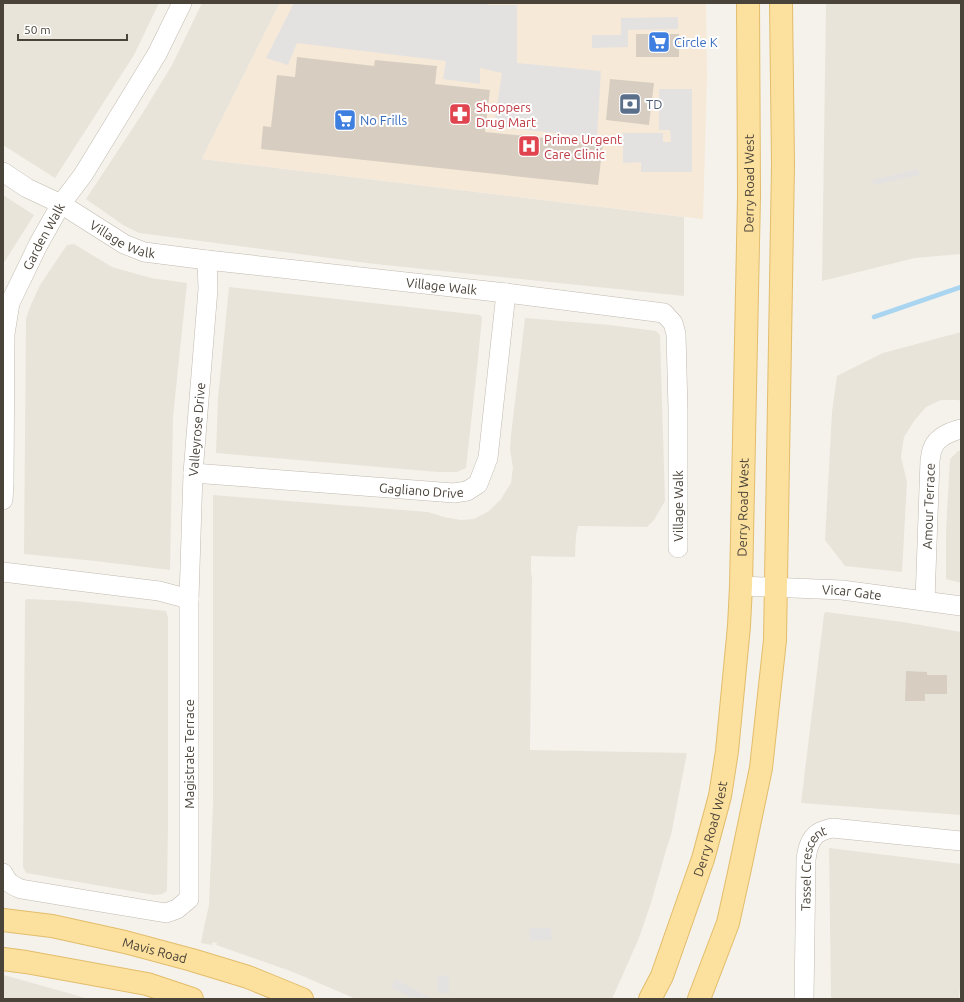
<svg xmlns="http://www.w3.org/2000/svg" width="964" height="1002" font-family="Ubuntu,sans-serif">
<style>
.residential{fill:#e9e4da}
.commercial{fill:#f6e9d8}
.parking{fill:#e4e2e0}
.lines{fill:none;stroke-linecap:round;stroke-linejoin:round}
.stream{stroke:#aad5f0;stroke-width:4.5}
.building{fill:#d7cec1}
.minor-casing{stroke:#c1baae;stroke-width:20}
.major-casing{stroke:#e2bd6c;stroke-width:24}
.minor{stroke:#fff;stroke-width:19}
.major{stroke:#fce09e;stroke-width:22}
.labels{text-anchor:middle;stroke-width:4;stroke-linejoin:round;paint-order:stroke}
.shop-label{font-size:13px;fill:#366cbe;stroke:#fff;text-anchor:start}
.service-label{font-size:13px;fill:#4e5e75;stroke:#fff;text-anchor:start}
.health-label{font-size:13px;fill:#be3a42;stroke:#fff;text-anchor:start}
.street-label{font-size:13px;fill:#4a4339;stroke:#fff}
</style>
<rect width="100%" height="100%" fill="#f5f2ec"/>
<!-- residential -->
<g class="residential">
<polygon points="3,3 159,3 134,55 55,178 3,145"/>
<polygon points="202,3 280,3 202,159 684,217 684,296 375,264 139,233 123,225 86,199 142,114 172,65"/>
<polygon points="826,3 961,3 961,254 915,258 822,281"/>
<polygon points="3,195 34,215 3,264"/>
<polygon points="74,244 112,267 151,278 187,283 173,417 170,570 95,561 24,554 26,319 30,307 40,285 67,245"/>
<polygon points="229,287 480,315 482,318 477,368 466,468 457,472 438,472 216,453 218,398"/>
<polygon points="525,318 610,325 656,331 660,335 665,501 654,520 647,527 578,526 576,536 575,557 531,556 531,574 532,576 530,750 687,753 671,835 667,847 651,903 639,938 612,999 356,999 293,972 216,945 217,943 213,942 212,945 201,943 203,932 209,905 213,804 213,495 428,512 444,517 461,520 474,519 489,511 501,499 511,483 513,467 510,450 511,435"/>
<polygon points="961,332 961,401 958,400 941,400 926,407 914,421 904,437 901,457 907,482 902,572 845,566 825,540 832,412 837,376 883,353"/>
<polygon points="958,451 961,451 961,583 946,579 946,530 950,459"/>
<polygon points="27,599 74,601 166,611 168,618 168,823 167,891 162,894 154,895 26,873 23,867 25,601"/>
<polygon points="826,612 903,622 961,632 961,815 801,803 824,614"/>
<polygon points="829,848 961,864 961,975 959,999 831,999"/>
<polygon points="3,975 4,975 89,999 3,999"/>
</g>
<!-- commercial -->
<polygon class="commercial" points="280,3 706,3 707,76 703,219 202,159"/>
<!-- parking -->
<g class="parking">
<polygon points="294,3 488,3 488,5 517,5 517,63 601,71 597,138 494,126 502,73 480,68 480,84 443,79 446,61 297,43 288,65 266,58"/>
<polygon points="678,17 678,29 628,30 628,47 592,48 592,35 621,35 621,18"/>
<polygon points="659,89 692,89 692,172 641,172 641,162 623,163 623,133 663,133 663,142 671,142 670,130 659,130"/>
<polygon points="918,169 920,175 874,185 872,180"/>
<polygon points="529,928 551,928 552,940 530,941"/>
<polygon points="449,975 449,993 438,993 437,976"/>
<polygon points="395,979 431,998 430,999 413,999 391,987"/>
</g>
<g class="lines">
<!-- stream -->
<polyline class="stream" points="874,317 961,287"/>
</g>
<!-- building -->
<g class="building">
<rect x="636" y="34" width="43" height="23"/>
<polygon points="297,57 374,66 375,60 437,66 435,84 490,90 485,132 603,144 598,185 261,149 263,126 271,127 277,75 295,77"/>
<polygon points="610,79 654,83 649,125 606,120"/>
<polygon points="906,671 927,672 927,675 947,675 947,694 925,694 925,701 905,701"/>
</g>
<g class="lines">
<!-- minor casing -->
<g class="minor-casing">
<g id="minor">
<path id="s1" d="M3,172L27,188L61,204L124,244L144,252L207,260L506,293L664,313L673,323L676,334L678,410V548"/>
<path id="s2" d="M193,473L454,493L467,491L478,484L488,458L506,293"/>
<path id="s3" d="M3,500L4,484L5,334L10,303L38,245L61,204L83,175L157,54L182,3"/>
<polyline points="3,572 159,591 189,599"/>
<path id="s4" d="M741,586L842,590L961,606"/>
<path id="s5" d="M925,601L930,460C931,456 931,453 932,450C936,437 949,432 961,429"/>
<path id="s6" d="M3,873C8,883 11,885 21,889L166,913L177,909L189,899V599L193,473L208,289L207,260"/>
<path id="s7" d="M804,999L806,860C807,850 810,837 820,832C824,830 829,829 832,828L961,841"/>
</g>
</g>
<!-- major casing -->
<g class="major-casing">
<g id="major">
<path id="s8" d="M3,920L52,926L125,942L192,960L248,977L302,999"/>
<polyline points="3,959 26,962 147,984 192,999"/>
<path id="s9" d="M650,999L662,976L703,859L720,796L727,751L739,626L741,586L749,195L748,3"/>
<polyline points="699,999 728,923 739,873 761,768 775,640 783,164 781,3"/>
</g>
</g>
<!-- minor -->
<use href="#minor" class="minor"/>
<!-- major -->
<use href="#major" class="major"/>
</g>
<!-- icons -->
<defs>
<g id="supermarket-square" transform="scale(1.15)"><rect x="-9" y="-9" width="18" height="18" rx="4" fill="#3f7fe0" stroke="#fff"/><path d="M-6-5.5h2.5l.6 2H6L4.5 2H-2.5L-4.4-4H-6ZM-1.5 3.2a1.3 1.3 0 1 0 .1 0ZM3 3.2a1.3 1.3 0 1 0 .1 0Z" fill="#fff"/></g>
<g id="bank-square" transform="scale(1.15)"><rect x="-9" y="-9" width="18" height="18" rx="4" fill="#5c6f8a" stroke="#fff"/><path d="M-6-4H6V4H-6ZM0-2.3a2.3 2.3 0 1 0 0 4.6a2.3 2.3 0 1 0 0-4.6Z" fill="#fff"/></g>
<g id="pharmacy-square" transform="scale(1.15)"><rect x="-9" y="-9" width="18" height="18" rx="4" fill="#e0444e" stroke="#fff"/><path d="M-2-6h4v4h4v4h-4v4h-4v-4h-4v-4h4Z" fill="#fff"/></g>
<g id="hospital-square" transform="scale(1.15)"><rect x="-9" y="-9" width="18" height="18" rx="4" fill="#e0444e" stroke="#fff"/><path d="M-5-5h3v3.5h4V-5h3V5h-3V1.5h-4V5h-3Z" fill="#fff"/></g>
</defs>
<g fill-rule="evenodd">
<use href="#supermarket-square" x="659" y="42"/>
<use href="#bank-square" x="630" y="104"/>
<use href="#pharmacy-square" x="460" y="114"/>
<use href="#supermarket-square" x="345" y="120"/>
<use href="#hospital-square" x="529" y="146"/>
</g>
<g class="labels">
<!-- shop labels -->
<g class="shop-label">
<text x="674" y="47">Circle K</text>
<text x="360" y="125">No Frills</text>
</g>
<!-- service labels -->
<g class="service-label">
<text x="646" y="109">TD</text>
</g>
<!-- health labels -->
<g class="health-label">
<text x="476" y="112">Shoppers<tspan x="476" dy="15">Drug Mart</tspan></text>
<text x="544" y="144">Prime Urgent<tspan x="544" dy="15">Care Clinic</tspan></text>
</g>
<!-- street labels -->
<g class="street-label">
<text dy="5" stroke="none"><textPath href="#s9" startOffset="829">Derry Road West</textPath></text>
<text dy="5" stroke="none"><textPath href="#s3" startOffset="272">Garden Walk</textPath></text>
<text dy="5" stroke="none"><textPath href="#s1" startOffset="138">Village Walk</textPath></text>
<text dy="5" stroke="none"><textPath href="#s1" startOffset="462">Village Walk</textPath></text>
<text dy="5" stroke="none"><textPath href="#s6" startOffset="669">Valleyrose Drive</textPath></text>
<text dy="5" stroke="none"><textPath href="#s2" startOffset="229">Gagliano Drive</textPath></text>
<text transform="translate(678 506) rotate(-90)" y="5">Village Walk</text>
<text dy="5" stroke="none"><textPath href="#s5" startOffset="95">Amour Terrace</textPath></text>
<text dy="5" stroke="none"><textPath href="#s9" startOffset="505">Derry Road West</textPath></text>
<text dy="5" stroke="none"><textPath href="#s4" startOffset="111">Vicar Gate</textPath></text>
<text transform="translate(189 754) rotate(-90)" y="5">Magistrate Terrace</text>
<text dy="5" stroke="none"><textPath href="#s9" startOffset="181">Derry Road West</textPath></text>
<text dy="5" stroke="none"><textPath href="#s7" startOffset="133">Tassel Crescent</textPath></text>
<text dy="5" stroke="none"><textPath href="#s8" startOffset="155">Mavis Road</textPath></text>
</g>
</g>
<!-- border -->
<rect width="964" height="1002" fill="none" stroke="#4a4339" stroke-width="8"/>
<!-- scale -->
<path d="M18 34v6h109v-6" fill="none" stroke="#4a4339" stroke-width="2"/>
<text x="24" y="34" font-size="12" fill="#4a4339" stroke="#ffffff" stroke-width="3" paint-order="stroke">50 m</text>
</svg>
